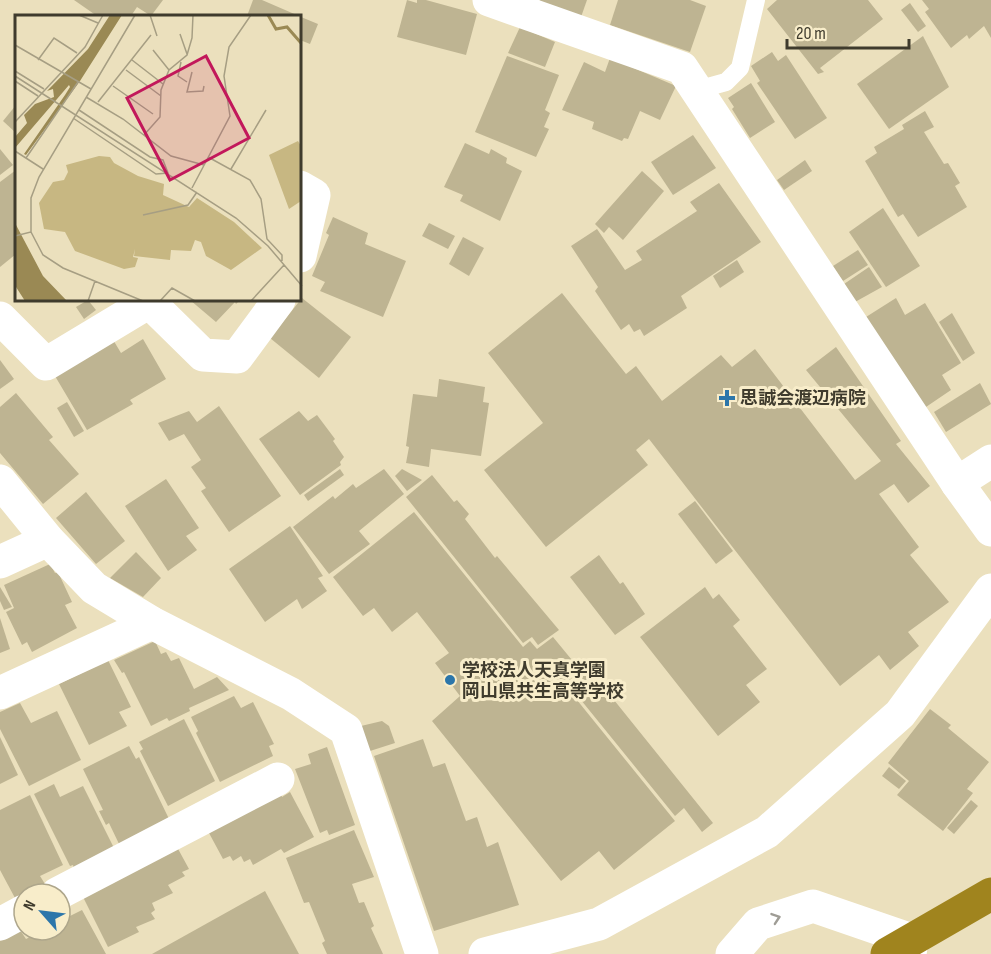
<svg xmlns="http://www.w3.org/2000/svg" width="991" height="954" font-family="'Sofia Sans Condensed','Noto Sans JP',sans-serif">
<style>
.building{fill:#beb492}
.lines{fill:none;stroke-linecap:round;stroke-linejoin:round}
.lane{stroke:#fff;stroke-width:18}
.street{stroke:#fff;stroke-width:33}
.highway{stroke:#a0841e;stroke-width:33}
.oneway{stroke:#9f9d96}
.poi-dot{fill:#2c76aa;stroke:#f8edca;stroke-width:2}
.labels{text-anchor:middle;stroke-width:6;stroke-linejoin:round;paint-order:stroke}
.poi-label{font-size:18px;font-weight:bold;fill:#3f3b2d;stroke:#f8edca;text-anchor:start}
.inset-river{fill:none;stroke:#9a8954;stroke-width:3}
.inset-road{fill:none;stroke:#a69e83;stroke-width:1.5}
.view{fill:#c2185b;fill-opacity:0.15;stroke:#c2185b;stroke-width:3}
.inset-edge{fill:none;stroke:#3f3b2d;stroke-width:3}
</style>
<rect width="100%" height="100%" fill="#ebe0bd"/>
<!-- building -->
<g class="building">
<polygon points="74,0 163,0 151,16 137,7 131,16 97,16"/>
<polygon points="253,0 262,0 299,16 247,16"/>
<polygon points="407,0 417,3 417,0 426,0 477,14 466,55 397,37"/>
<polygon points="540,0 587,0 581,17 539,3"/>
<polygon points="618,0 690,0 706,6 690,52 610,25"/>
<polygon points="777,0 868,0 883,19 820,68 824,72 818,74 767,9"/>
<polygon points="922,0 991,0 991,38 984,26 969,39 967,35 951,48 925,12 929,9"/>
<polygon points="910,3 926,26 918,32 901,10"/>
<polygon points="301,17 318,24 310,44 300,40"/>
<polygon points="520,27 555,42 545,67 508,53"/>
<polygon points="923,36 949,87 889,129 857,84"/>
<polygon points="772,52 778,61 786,55 827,118 795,139 757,83 760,81 751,66"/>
<polygon points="507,56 559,75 545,110 550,113 544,127 549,129 536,157 475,132"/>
<polygon points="610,58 676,86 660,120 640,111 628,139 624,138 622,141 592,129 594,122 562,110 584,62 605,72"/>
<polygon points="751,83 775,122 750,138 732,109 734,107 728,98"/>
<polygon points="16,105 16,133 3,121"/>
<polygon points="925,111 934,127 924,132 944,164 948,163 960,183 955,186 967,207 918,237 903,214 898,217 865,161 877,153 874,147 904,129 902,125"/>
<polygon points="693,135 716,168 673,195 651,162"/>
<polygon points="465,143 489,154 491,149 507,158 506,163 522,171 500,221 460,201 463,195 444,187"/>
<polygon points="0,149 13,165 0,175"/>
<polygon points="805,160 812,171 784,190 777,180"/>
<polygon points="16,170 16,254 0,267 0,182"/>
<polygon points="642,171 664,191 623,240 609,227 604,233 595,224"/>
<polygon points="719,183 761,242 681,296 687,308 644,336 640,329 634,332 629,324 621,330 595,291 598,287 571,246 597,229 625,270 642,260 636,251 697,211 690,202"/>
<polygon points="883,208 920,266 886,287 849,232"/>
<polygon points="333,217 368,233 365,244 406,261 383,317 320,291 325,282 312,276 329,235 326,233"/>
<polygon points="429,223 455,236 448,249 422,236"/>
<polygon points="463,237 484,248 469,276 449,264"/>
<polygon points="858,250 868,265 843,281 833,266"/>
<polygon points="737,260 744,272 720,288 713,276"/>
<polygon points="869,267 882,287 855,302 844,284"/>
<polygon points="562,293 626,374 636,366 662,401 721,355 732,367 755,349 855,480 881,461 806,370 836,347 901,441 896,444 930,486 908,503 894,484 879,494 919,547 910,555 949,602 908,632 919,646 890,670 879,655 840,686 649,439 636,450 648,465 546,547 484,470 543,423 488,353"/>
<polygon points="302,298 351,337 319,378 270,338"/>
<polygon points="896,298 905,315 925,303 961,363 942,375 951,390 923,409 866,317"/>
<polygon points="88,300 96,310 84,319 76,307"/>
<polygon points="190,300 240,300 236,304 235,302 216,322"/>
<polygon points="952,313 975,353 963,361 939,322"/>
<polygon points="112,338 121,353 143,339 166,379 130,400 133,404 87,430 55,376"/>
<polygon points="0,360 14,379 0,389"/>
<polygon points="439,379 485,387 483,402 489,403 481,456 431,449 429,467 406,463 409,447 406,446 413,394 437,397"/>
<polygon points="980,383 991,404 946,432 934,412"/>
<polygon points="16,393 53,437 49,440 79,474 43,504 0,453 0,407"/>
<polygon points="67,402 84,431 74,437 57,408"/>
<polygon points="219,406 281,496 229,532 201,491 206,488 191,467 201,460 184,434 169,441 158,423 189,411 197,422"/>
<polygon points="299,411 308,421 317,415 335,439 333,441 344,457 340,462 341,465 300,495 259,439"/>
<polygon points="340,469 344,475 308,501 304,495"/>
<polygon points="384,469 404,494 359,531 370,544 329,574 293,527 333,496 335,499 353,484 356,488"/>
<polygon points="402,469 422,480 407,491 395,476"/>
<polygon points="432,475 454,502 457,500 469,514 465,519 495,558 497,556 559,630 538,645 532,637 523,643 406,497"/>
<polygon points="166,479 199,528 186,536 197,550 168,571 125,506"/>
<polygon points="86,492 125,541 96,564 56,518"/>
<polygon points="695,501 733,551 716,564 678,514"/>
<polygon points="414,512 523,647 530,641 537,649 553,637 581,671 564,684 675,821 614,870 599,851 561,881 432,721 460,696 435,663 449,653 417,612 392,632 374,608 363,616 333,577"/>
<polygon points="290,526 323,576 318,578 327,591 302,609 297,599 265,622 229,569"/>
<polygon points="136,552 161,578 143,597 110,578"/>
<polygon points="599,555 620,584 623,582 645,614 615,635 570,577"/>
<polygon points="50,564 55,573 58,572 72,602 65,605 77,628 32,652 27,642 22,645 6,612 14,608 4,585"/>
<polygon points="0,587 12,607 4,610 0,601"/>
<polygon points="705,587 713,599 719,594 740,620 733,626 767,669 746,685 760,702 718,736 640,637"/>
<polygon points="0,618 10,649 0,653"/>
<polygon points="155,641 161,654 166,652 171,661 179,658 194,689 217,677 229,690 189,708 190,711 169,721 167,718 151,726 124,672 122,673 114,660"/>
<polygon points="108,660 131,707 119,712 127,726 89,745 59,684"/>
<polygon points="585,670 611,703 614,700 713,823 702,832 684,808 675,816 568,684"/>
<polygon points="234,696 241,708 253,702 274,744 269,746 273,756 220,782 196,733 198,731 191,717"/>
<polygon points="20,703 31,723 57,711 81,760 29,786 0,729 0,712"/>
<polygon points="930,709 951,725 948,728 989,762 967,789 973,793 943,831 897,795 909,781 888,763"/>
<polygon points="184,719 215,781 168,806 140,751 143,749 139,742"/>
<polygon points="382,721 389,726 395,743 370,751 361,726"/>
<polygon points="0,737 18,775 0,784"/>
<polygon points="423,739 433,767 445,763 466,821 477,817 487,847 498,842 519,905 434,931 374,756"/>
<polygon points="129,746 136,759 139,757 170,821 120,846 109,823 106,825 99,811 103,810 83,769"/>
<polygon points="327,747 355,825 329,835 327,830 320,833 295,769 311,764 308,754"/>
<polygon points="889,767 906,781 899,789 882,776"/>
<polygon points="54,784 60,797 83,786 114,848 74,869 73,865 70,866 34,794"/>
<polygon points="280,792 282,797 290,792 314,837 284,853 281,849 253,865 250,859 244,862 241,856 233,861 230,856 223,859 209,833"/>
<polygon points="30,795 63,865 40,876 45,884 15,898 0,870 0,810"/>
<polygon points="971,800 978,806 954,834 947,828"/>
<polygon points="354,830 374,877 352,884 359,903 364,902 374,926 371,928 383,954 327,954 322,943 325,941 309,902 304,903 286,858"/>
<polygon points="177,847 189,869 182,872 185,876 168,885 173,893 152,903 155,910 151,913 155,919 136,927 139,932 108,947 83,897"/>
<polygon points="265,891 299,954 152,954"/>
<polygon points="82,910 106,954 0,954 0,941 20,930 26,939 44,930 60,930 60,921"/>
</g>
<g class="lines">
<!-- lane -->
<polyline class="lane" points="697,90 726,82 740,68 756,0"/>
<!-- street -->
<g class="street">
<polyline points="489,0 682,68 957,483 991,530"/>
<polyline points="300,187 314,195 300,256"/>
<polyline points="147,300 203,355 237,357 279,300"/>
<polyline points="0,318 46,364 149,302"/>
<polyline points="0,481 48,540 94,588 152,623 291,694 346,730 422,954"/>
<polyline points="957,483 991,461"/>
<polyline points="0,562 48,540"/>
<polyline points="0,693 152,623"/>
<polyline points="57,894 278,779"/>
<polyline points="0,924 24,911"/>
<polyline points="485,954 599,924 767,832 900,714 991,590"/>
<polyline points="732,954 758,924 813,906 912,940 910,954"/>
</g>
<!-- highway -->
<polyline class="highway" points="887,954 991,894"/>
</g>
<!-- one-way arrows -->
<defs><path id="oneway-chevron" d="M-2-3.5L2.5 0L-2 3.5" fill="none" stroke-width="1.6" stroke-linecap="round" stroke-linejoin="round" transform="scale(1.5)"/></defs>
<use class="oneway" href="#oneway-chevron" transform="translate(776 918) rotate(-19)"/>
<!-- markers -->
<g class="poi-dot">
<path d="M724 389h6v6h6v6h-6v6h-6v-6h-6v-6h6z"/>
<circle cx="450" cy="680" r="6"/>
</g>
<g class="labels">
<!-- poi labels -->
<g class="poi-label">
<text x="740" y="404">思誠会渡辺病院</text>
<text x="462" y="676">学校法人天真学園<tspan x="462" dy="21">岡山県共生高等学校</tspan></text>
</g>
</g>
<!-- overview -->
<g transform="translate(15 15)">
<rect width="286" height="286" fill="#ebe0bd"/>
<path d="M283,126L286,131V186L274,194L254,140ZM84,141L95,142L99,148L123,161L149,169L148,180L174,192L182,183L219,207L247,233L216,255L191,241L186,227L180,225L176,236L156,235L155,245L119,241L120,234L118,242L123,243L120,252L109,254L60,236L50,217L29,214L24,188L38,167L49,165L53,157L51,150Z" fill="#c7b782"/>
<path d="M95,0H107L65,66L11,140L9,139L50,80L55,72L54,70L0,133V122L12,108L9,100L20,89L39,82L38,74L32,76L73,34ZM0,208L28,261L52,286H10L1,272Z" fill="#9a8954"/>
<path class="inset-river" d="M253,0L261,14L272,12L286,28"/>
<path class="inset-road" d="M64,0L83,8M135,0L142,21M165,19L172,39M0,30L76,74M138,35L154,55M23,45L39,23L62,38M117,45L148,69M166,47L163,61L172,67M111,55L146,81M0,56L29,74M177,57L172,77L188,76L189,71M0,61L221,203L253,231L287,271M0,66L23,81M98,71L138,99M71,82L108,104L156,141L189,150M83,87L136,20M58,103L141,159L153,158L148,145L135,142L64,95M0,107L70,32L88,0M129,120L145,102L146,75L154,55L172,40L177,23L178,0M0,136L28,154M193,142L235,165L246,184L252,224L267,240V246M11,143L63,67M216,154L251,95M177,173L215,101L209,61L214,32L236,0M128,200L173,190L182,177M16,217L28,240L48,253L128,286M0,221L16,217V183L24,162L120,0M73,286L80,266M145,286L157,273L180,286M236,286L269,250"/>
<path class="view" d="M191,41L234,123L155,165L112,83Z"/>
<rect width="286" height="286" class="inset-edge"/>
</g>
<!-- north arrow -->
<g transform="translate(42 912) rotate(298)"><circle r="28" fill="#f8edca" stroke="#aea68b" stroke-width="1.5"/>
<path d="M0-4.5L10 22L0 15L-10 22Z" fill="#2c76aa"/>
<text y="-9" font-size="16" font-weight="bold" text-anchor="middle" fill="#3f3b2d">N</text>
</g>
<!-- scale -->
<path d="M787 39v9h122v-9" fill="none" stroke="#3f3b2d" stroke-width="3"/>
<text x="796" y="39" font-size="18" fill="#3f3b2d" stroke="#f8edca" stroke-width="4.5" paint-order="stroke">20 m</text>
</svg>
